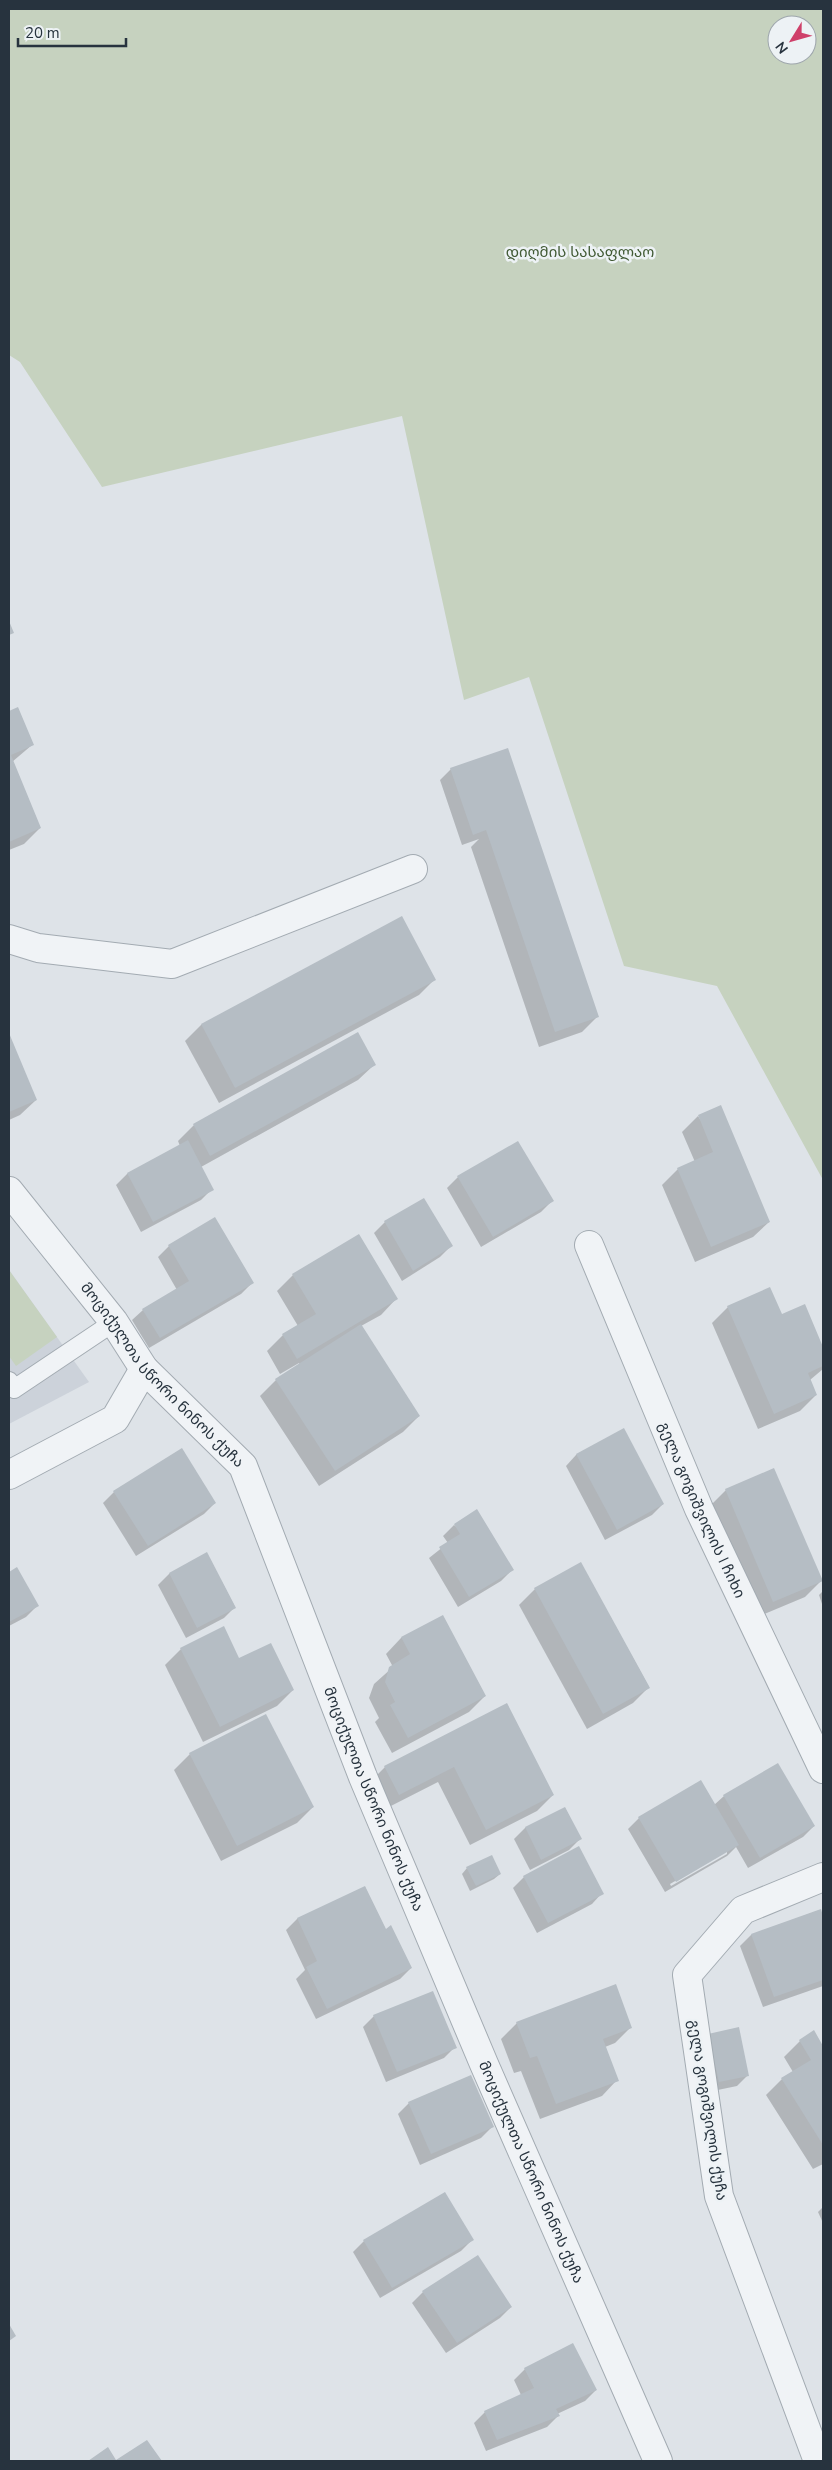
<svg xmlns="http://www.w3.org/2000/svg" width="832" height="2470" font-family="'Nunito Sans','Noto Sans Georgian',sans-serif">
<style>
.built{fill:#ccd2da}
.green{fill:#c6d2bf;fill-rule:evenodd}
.shadow{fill:#0003;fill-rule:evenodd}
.building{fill:#b5bdc4}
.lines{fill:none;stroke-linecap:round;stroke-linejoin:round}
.lane-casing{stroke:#a3abb2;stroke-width:20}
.street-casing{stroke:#a3abb2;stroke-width:30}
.lane{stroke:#f0f3f6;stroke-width:18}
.street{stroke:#f0f3f6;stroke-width:28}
.labels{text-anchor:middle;stroke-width:5;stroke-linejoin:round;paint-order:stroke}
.park-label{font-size:15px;fill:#415a34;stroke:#edf2f5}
.street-label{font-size:15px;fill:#27333e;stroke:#edf2f5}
</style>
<rect width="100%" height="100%" fill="#dee3e8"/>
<!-- built -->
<polygon class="built" points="9,1270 89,1382 9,1424"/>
<!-- green -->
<g class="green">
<path d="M9,9H823V1180L717,986L624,966L529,677L464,700L402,416L102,487L20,362L9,355ZM777,25H807V55H777Z"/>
<polygon points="9,1270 57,1337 16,1366 9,1356"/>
</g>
<!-- shadow -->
<g class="shadow">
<polygon points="18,709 32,745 12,762 40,828 24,844 9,850 9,713"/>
<polygon points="451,769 598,1016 582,1032 539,1047 471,847 479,839 462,845 440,780"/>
<polygon points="401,918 435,979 419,995 219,1103 185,1041 201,1025"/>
<polygon points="9,1036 36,1100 20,1115 9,1120"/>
<polygon points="374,1065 358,1080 201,1167 212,1189 201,1200 141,1232 116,1185 127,1174 180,1146 178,1141 194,1125"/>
<polygon points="698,1116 769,1222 753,1237 695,1262 662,1185 678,1169 695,1162 682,1132"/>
<polygon points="518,1143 552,1201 541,1212 481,1247 447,1188 458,1177"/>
<polygon points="214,1219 252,1283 241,1294 149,1348 132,1320 143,1310 177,1290 158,1257 169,1246"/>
<polygon points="385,1222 451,1246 440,1257 402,1281 374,1233"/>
<polygon points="293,1275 396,1299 381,1315 361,1326 419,1416 403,1432 319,1486 260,1396 276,1380 300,1365 299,1363 280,1374 267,1351 283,1335 298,1326 277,1291"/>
<polygon points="804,1306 823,1350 823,1369 810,1380 816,1395 800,1411 758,1429 712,1323 728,1307 782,1316"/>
<polygon points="623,1430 663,1504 652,1515 605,1540 566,1466 576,1455"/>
<polygon points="726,1490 821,1581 805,1597 757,1617 710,1506"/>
<polygon points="114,1492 215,1503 204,1514 136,1556 103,1503"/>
<polygon points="454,1525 512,1570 501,1581 458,1607 429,1558 448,1543 443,1536"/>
<polygon points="207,1554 235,1607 224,1618 186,1638 158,1585 169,1574"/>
<polygon points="581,1564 649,1687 633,1703 587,1729 519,1605 535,1589"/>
<polygon points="17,1569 37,1606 26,1617 9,1626 9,1574"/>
<polygon points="823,1591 823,1607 819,1595"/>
<polygon points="442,1617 485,1696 469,1712 392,1753 375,1722 379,1718 369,1698 374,1684 393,1667 386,1654 401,1638"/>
<polygon points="181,1649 239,1660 293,1690 277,1706 203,1742 165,1665"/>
<polygon points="506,1705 553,1795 537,1811 470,1845 438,1782 383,1810 369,1783 385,1767"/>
<polygon points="190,1754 313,1807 297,1823 221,1861 174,1770"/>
<path d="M724,1796L814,1826L803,1837L748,1868L736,1847L727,1856L665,1892L628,1829L639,1818L714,1805ZM727,1851V1854L671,1886L670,1884Z"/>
<polygon points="565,1808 580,1839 569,1850 530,1870 514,1839 525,1828"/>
<polygon points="467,1868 500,1874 494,1879 470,1891 462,1874"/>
<polygon points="524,1877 602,1893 592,1904 537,1933 513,1888"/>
<polygon points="365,1887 385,1930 411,1968 400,1979 316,2019 296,1979 305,1970 286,1930 297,1919"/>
<polygon points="820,1910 823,1920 823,1986 763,2007 740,1946 751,1935"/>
<polygon points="374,2016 455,2047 444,2058 386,2082 363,2027"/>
<polygon points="517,2023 631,2027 615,2043 605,2047 617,2080 602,2096 540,2119 521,2071 514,2073 501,2039"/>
<polygon points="813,2032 823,2048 823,2164 813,2169 766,2095 782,2079 793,2072 784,2057 800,2041"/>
<polygon points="709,2035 748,2075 737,2086 708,2092"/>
<polygon points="409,2103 492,2127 481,2138 420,2165 398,2114"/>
<polygon points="823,2207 823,2223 818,2212"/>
<polygon points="472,2240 461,2251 380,2298 353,2252 364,2241"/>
<polygon points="423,2292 511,2307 500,2318 446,2353 412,2303"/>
<polygon points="572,2345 596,2390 585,2401 557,2414 558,2416 547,2427 486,2451 474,2423 485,2412 521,2395 514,2380 525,2369"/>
</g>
<!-- building -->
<g class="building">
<polygon points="9,621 14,633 9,635"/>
<polygon points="18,707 34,745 11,755 41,828 9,842 9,711"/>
<polygon points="508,748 599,1017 555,1032 486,830 473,835 450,768"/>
<polygon points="402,916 436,980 235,1088 201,1024"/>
<polygon points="358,1032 376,1065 210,1156 193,1124"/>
<polygon points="9,1033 37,1100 9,1112"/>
<polygon points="721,1105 770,1222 711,1247 677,1168 713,1152 698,1115"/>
<polygon points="188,1140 214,1190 153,1222 127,1173"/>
<polygon points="518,1141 554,1201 493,1237 457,1176"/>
<polygon points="424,1198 453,1246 413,1271 384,1221"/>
<polygon points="215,1217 254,1283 160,1338 142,1309 189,1281 168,1245"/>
<polygon points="359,1234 398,1299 297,1359 282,1334 316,1314 292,1274"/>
<polygon points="770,1287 782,1314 805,1304 823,1347 823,1366 808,1373 817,1395 774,1414 727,1306"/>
<polygon points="361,1324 420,1416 335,1471 275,1379"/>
<polygon points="624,1428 664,1504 617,1530 576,1454"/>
<polygon points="182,1448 216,1503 148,1546 113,1491"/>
<polygon points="774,1468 823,1581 773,1602 725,1489"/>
<polygon points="477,1509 514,1570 469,1597 439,1547 460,1534 454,1524"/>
<polygon points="207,1552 236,1608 197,1628 169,1573"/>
<polygon points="581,1562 650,1688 603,1714 534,1588"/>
<polygon points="17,1567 39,1606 9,1622 9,1572"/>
<polygon points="443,1615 486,1696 408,1738 390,1705 395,1702 385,1682 389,1667 410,1654 401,1637"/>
<polygon points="224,1626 239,1658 271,1643 294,1690 220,1727 180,1648"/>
<polygon points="507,1703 554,1795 486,1830 454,1767 399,1795 384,1766"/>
<polygon points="266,1714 314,1807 237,1846 189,1753"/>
<polygon points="778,1763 815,1826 760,1858 723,1795"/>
<polygon points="701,1780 739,1845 676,1882 638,1817"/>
<polygon points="565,1807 582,1839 541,1860 525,1827"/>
<polygon points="579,1846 604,1894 548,1923 523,1876"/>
<polygon points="492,1855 501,1874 476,1886 466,1867"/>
<polygon points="365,1886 386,1929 391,1925 412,1968 327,2009 306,1967 317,1961 297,1918"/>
<polygon points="821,1909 823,1916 823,1980 774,1997 751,1934"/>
<polygon points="616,1984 632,2028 603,2039 619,2081 556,2104 537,2056 530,2058 516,2022"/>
<polygon points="433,1991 457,2048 397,2072 373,2015"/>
<polygon points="739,2027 749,2076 719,2082 708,2034"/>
<polygon points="814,2030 823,2046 823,2145 781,2078 811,2060 799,2040"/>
<polygon points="471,2075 494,2127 431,2154 408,2102"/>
<polygon points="445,2192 474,2240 392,2288 363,2240"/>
<polygon points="478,2255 512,2307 457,2343 422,2291"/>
<polygon points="9,2324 16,2336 9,2341"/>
<polygon points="573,2343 597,2390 556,2409 560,2416 497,2440 484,2411 534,2388 524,2368"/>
<polygon points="147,2440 162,2461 88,2461 108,2447 116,2460"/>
</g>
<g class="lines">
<!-- lane casing -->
<g class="lane-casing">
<polyline id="lane" points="9,1381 14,1389 114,1322"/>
</g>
<!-- street casing -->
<g class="street-casing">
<g id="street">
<polyline points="9,939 38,948 172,964 413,869"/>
<path id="s1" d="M9,1191L114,1322L144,1369L243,1466L363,1777L484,2064L658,2461"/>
<path id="s2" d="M589,1245L699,1509L823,1769"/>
<polyline points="9,1475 115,1419 144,1369"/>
<polyline points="818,2461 719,2196 687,1975 743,1910 823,1877"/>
</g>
</g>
<!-- lane -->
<use href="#lane" class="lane"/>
<!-- street -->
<use href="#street" class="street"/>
</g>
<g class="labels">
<!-- park labels -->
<g class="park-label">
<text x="580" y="257">დიღმის სასაფლაო</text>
</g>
<!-- street labels -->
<g class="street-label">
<text dy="5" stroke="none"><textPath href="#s1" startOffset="240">მოციქულთა სწორი ნინოს ქუჩა</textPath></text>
<text dy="5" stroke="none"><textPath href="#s2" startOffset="288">გელა გოგიშვილის I ჩიხი</textPath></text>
<text dy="5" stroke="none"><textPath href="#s1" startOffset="720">მოციქულთა სწორი ნინოს ქუჩა</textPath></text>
<text transform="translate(708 2110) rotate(81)" y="5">გელა გოგიშვილის ქუჩა</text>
<text dy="5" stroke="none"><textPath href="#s1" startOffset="1125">მოციქულთა სწორი ნინოს ქუჩა</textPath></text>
</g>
</g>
<!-- border -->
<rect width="832" height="2470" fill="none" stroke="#27333e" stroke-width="20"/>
<!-- north arrow -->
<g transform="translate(792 40) rotate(233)"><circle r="24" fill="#edf2f5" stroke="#9ea6ac"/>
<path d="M0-4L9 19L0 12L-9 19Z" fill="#cf406a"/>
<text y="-8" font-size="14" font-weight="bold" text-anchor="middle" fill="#27333e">N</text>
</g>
<!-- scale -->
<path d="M18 38v8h108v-8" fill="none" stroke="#27333e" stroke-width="2.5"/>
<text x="25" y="38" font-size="15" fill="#27333e" stroke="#edf2f5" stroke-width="4" paint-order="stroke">20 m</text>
</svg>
